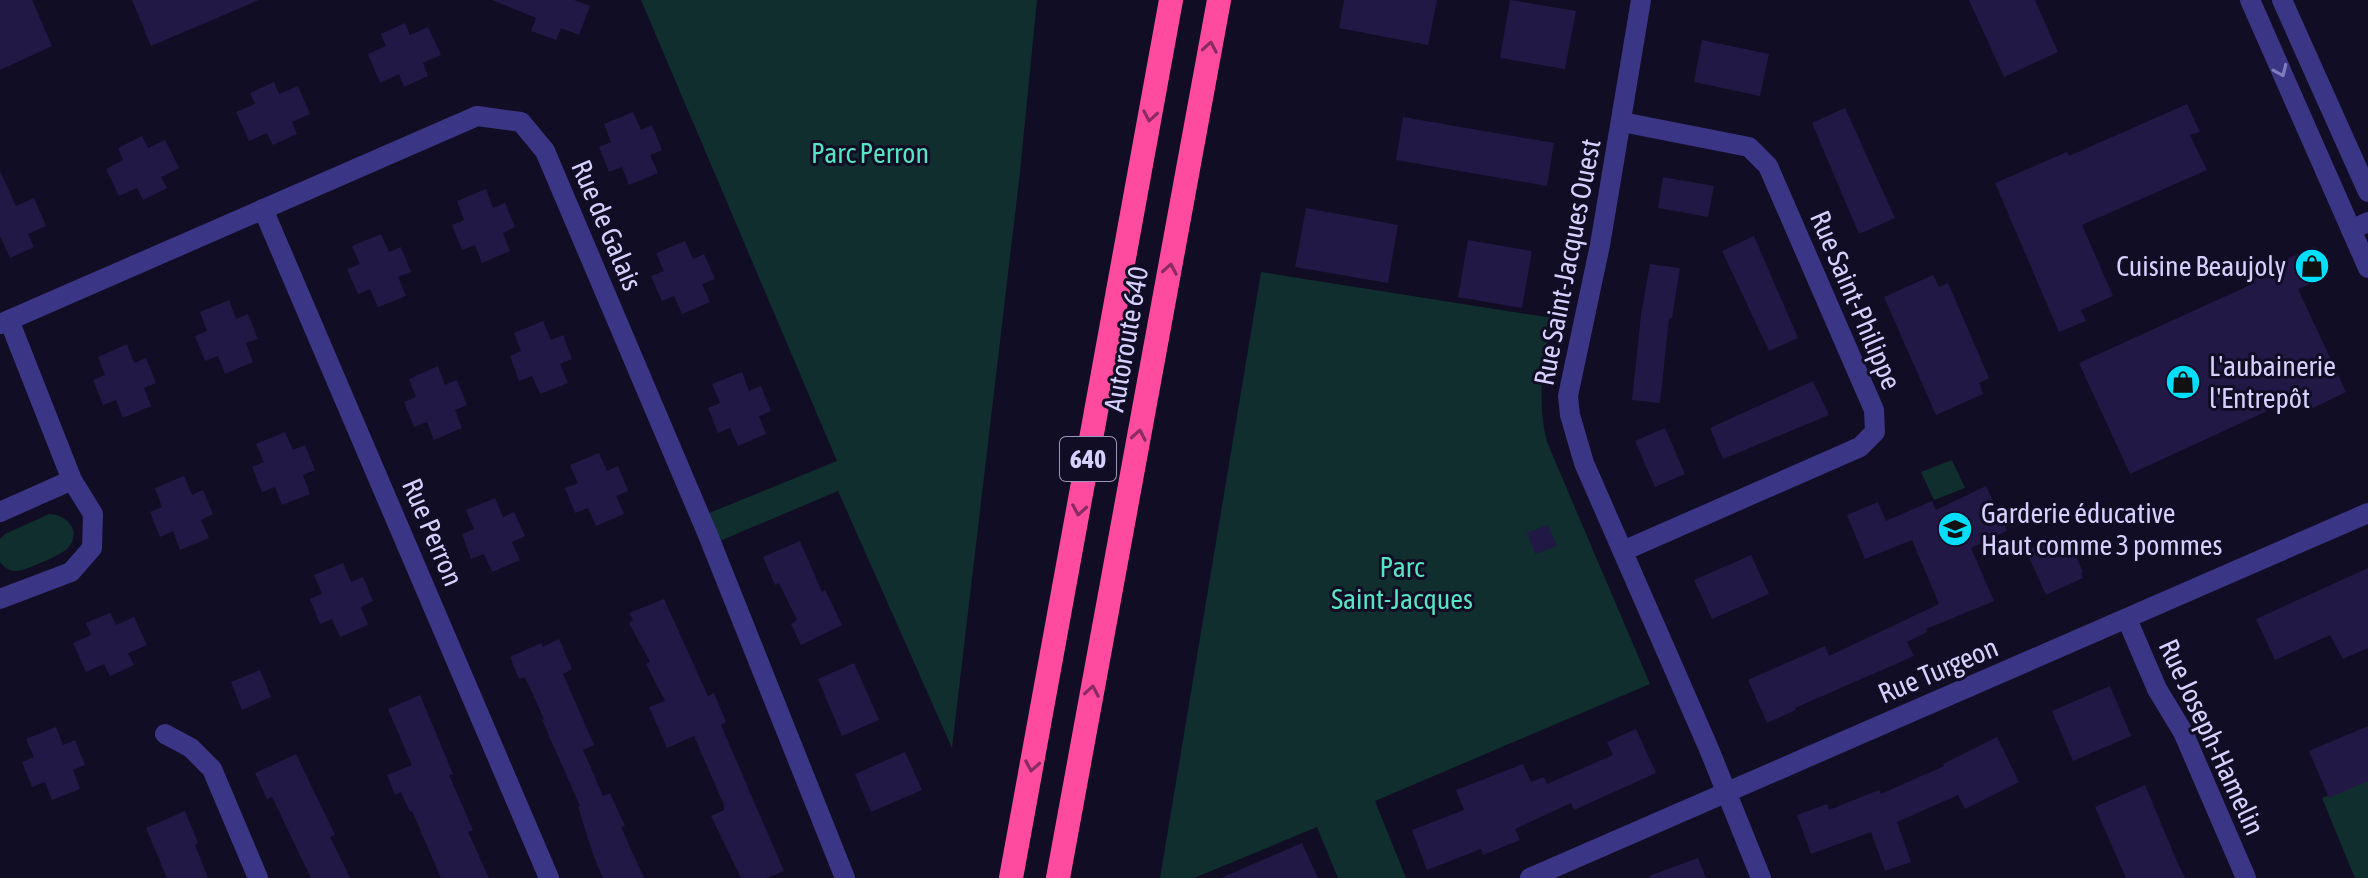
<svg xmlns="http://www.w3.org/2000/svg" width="2368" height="878" font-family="'Asap Condensed',sans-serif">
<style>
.green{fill:#102e2d}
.building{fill:#221846}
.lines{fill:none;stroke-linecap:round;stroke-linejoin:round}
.minor{stroke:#3a3685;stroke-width:20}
.tertiary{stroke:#3a3685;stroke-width:20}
.motorway{stroke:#ff4b9f;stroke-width:24}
.oneway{stroke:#882c62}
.oneway2{stroke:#807bbc}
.labels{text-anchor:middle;stroke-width:6;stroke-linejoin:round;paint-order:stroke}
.shield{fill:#110d24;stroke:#9b96bd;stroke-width:2}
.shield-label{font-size:26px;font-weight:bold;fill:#d6d0ff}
.park-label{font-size:28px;fill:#57e4c3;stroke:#110d24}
.street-label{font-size:28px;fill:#d6d0ff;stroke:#110d24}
.poi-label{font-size:28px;fill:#d6d0ff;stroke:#110d24;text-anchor:start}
</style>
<rect width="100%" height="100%" fill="#110d24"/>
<!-- green -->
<g class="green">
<polygon points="641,0 1037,0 1020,172 952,748 838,491 715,543 709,513 837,461"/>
<path d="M1261,272L1552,318C1544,361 1536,399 1547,442L1650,684L1375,801L1406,878H1338L1317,827L1194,878H1160Z"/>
<polygon points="1952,460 1965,488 1934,500 1921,472"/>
<path d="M49,514C66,514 83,531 68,548C63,554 25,571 16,571C9,571 4,567 0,562V539L5,534Z"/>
<polygon points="2368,779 2368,878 2355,878 2322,798"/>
</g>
<!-- building -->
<g class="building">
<polygon points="0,0 32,0 52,46 0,70"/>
<polygon points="132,0 259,0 151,46"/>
<polygon points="492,0 574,0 590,6 579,35 561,28 556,40 531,31 536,18"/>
<polygon points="1344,0 1437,0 1428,45 1339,28"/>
<polygon points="1510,0 1576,11 1565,69 1500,58"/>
<polygon points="1969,0 2035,0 2058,52 2004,77"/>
<polygon points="405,23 410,35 428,27 441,55 423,63 428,76 404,87 399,74 380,83 368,54 386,46 381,34"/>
<polygon points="1702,40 1769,54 1760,96 1694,82"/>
<polygon points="274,82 279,94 298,86 310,114 292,122 297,134 273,145 267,133 249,141 236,112 255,104 250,93"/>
<polygon points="2187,104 2200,132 2190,135 2207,170 2082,225 2113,296 2081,310 2086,321 2059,332 1995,183 2067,152 2069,156"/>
<polygon points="1845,108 1895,218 1859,234 1812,123"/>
<polygon points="633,112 641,130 652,125 662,150 650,155 658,173 629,185 622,167 609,172 599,147 611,142 604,124"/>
<polygon points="1403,117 1554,143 1547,186 1396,160"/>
<polygon points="142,136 148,148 165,140 179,168 161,177 167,188 143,200 137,188 119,196 106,169 123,160 118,148"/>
<polygon points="0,171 16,206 34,198 46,226 28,234 34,247 10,258 0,236"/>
<polygon points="1663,177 1714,186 1708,217 1658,208"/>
<polygon points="486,189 493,208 505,203 515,227 503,233 510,251 482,263 475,245 462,250 452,225 464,220 457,201"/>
<polygon points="1306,208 1398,225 1388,283 1295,267"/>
<polygon points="381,234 389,252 401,247 411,272 398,277 406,296 378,307 370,289 358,294 347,269 360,264 352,246"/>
<polygon points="1754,236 1798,338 1769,351 1722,251"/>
<polygon points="1468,240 1532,251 1522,308 1458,297"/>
<polygon points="685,241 693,259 704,254 715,279 702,284 710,302 682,314 674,296 662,301 651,276 664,271 656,253"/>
<polygon points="2314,247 2327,276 2298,289 2346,392 2307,411 2300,396 2130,474 2079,363 2248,286 2244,278"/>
<polygon points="1650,264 1680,268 1672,318 1669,318 1660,403 1632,400 1641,315"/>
<polygon points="1933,275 1939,287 1948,283 1989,378 1979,383 1983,394 1936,415 1884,297"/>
<polygon points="229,300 236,319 248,314 258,339 246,343 253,362 225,374 218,356 205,361 195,336 207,331 200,312"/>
<polygon points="543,321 551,340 563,335 572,359 560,364 568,383 540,394 532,376 519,381 510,356 521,351 514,333"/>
<polygon points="127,344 134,363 146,358 156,383 144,388 151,406 123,418 116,400 103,405 93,380 105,375 98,357"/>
<polygon points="438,366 445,385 457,380 467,405 455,410 462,428 434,440 427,422 414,427 404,402 416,397 409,379"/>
<polygon points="742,372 749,391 761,386 771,411 759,416 766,434 738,446 730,428 718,433 708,408 720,403 712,384"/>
<polygon points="1813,381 1829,415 1723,459 1710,428"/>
<polygon points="1665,428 1685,474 1655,487 1635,441"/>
<polygon points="285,432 293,450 305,445 315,470 303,475 310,494 282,505 275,487 262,492 252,467 264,462 256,444"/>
<polygon points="599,453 607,471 618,466 628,491 616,496 624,514 596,526 588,508 575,513 565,488 578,483 570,465"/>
<polygon points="184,476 192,495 203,490 213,514 201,520 209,538 180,550 173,531 160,537 150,512 162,507 155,488"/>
<polygon points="1986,486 2007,531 1971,548 1994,601 1926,629 1927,632 1907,642 1914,656 1795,708 1796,710 1767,723 1748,680 1825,646 1829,656 1939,604 1912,540 1865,559 1847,515 1878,502 1886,521 1932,501 1936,510"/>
<polygon points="495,498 503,517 514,512 525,536 512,542 520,560 492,572 484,554 471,559 462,534 474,529 466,510"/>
<polygon points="1548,525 1557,546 1535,554 1527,533"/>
<polygon points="2057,536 2059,540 2067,537 2083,572 2081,573 2083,578 2046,595 2026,551"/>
<polygon points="800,541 822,592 825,590 842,625 801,645 791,624 797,620 779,583 775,585 763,557"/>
<polygon points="1751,555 1769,594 1712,619 1694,580"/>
<polygon points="343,563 351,582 363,577 373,601 361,607 368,625 340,637 332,619 320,624 310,599 322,594 314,575"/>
<polygon points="2368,568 2368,648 2343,659 2330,635 2275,660 2256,619"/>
<polygon points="664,599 708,696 714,693 726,722 721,725 784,871 767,878 741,878 711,816 724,810 724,805 694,736 667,748 649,707 665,701 646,664 650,662 629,623 633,620 629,613"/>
<polygon points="110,613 116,625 134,617 147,645 128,653 134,665 110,676 104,664 86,672 73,643 91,635 86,623"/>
<polygon points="559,639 572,669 563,674 594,745 583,750 603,796 610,793 625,826 621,827 644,878 603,878 594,857 578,807 580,806 542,720 544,719 525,677 519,679 510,657 541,643 543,647"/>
<polygon points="854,663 879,720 842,736 818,679"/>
<polygon points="260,670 271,697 242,710 231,682"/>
<polygon points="2110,686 2131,736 2073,761 2052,711"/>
<polygon points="420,695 453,774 449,775 473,830 468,832 489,878 441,878 412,811 410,812 401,792 395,795 387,775 412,765 388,709"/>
<polygon points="2368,726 2368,781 2329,798 2309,751"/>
<polygon points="56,727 63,745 75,740 85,765 73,770 80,789 52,800 45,782 32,787 22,762 34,757 26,739"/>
<polygon points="1636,729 1656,773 1574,810 1571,803 1515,829 1520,840 1483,855 1481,849 1427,870 1412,830 1464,810 1456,790 1523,764 1531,782 1544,777 1547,784 1613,755 1607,742"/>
<polygon points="1997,737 2019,782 1965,809 1958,795 1897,822 1911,862 1885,871 1871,832 1811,854 1797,815 1827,804 1829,810 1879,790 1881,794 1944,766 1943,764"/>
<polygon points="905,752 922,790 871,812 855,774"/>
<polygon points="296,754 335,835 330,837 350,878 311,878 272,797 267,799 255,773"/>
<polygon points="2145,785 2176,859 2185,878 2126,878 2095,807"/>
<polygon points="185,811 198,843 195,845 208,878 167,878 146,828"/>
<polygon points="1302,843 1318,878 1221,878"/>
<polygon points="1698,858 1706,878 1649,878 1649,876"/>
</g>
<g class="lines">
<!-- minor -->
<g class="minor">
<polyline points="1641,0 1600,245 1568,396 1570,415 1584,463 1709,749 1761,878"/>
<polyline points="1622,122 1749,147 1768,166 1874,410 1875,432 1860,447 1623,551"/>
<polyline points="263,209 549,878"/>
<polyline points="2351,230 2368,222"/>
<polyline points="0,324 477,116 521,122 545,151 708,535 845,878"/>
<polyline points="0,512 72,480"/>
<polyline points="0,599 71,572 92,548 93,514 72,480 9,320"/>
<polyline points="2127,619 2157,689 2183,732 2246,878"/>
<polyline points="165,734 191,748 212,769 258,878"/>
</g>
<!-- tertiary -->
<g class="tertiary">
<polyline points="2250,0 2368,268"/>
<polyline points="2282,0 2368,192"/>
<polyline points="1530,878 2368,513"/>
</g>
<!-- motorway -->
<g class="motorway">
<polyline points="1011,878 1171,0"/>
<polyline points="1058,878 1219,0"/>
</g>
</g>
<!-- one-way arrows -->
<defs><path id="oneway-chevron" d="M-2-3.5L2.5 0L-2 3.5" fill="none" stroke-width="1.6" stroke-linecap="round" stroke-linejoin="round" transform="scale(2)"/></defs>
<g class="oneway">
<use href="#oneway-chevron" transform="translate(1210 47) rotate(-80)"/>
<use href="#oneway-chevron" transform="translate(1150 116) rotate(100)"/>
<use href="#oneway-chevron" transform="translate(1170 269) rotate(-80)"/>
<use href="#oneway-chevron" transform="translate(1139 435) rotate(-80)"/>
<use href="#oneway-chevron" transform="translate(1079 510) rotate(100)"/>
<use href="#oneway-chevron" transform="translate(1092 691) rotate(-80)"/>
<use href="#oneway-chevron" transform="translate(1032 766) rotate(100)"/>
</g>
<use class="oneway2" href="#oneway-chevron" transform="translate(2281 71) rotate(66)"/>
<!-- icons -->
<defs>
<g id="shop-disc" transform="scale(1.8)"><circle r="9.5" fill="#00defb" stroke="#110d24"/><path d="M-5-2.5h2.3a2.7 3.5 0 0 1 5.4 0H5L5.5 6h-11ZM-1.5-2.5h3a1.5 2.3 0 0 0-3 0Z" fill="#111"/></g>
<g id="school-disc" transform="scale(1.8)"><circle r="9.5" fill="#00defb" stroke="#110d24"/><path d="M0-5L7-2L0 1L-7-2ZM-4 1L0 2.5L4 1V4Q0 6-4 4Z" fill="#111"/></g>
</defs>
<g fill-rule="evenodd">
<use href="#shop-disc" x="2312" y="266"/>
<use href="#shop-disc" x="2183" y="382"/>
<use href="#school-disc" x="1955" y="529"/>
</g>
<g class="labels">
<!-- shield labels -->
<rect class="shield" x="1060" y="437" width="56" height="44" rx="6"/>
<g class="shield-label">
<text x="1088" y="468">640</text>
</g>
<!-- park labels -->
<g class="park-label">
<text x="870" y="163">Parc Perron</text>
<text x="1402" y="577">Parc<tspan x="1402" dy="32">Saint-Jacques</tspan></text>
</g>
<!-- street labels -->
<g class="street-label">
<text transform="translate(607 225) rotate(67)" y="10">Rue de Galais</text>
<text transform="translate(1567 262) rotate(-79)" y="10">Rue Saint-Jacques Ouest</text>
<text transform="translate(1856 300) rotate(67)" y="10">Rue Saint-Philippe</text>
<text transform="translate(1126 339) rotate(-80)" y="10">Autoroute 640</text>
<text transform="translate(433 532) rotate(67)" y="10">Rue Perron</text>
<text transform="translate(1938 670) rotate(-23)" y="10">Rue Turgeon</text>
<text transform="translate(2212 737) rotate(65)" y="10">Rue Joseph-Hamelin</text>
</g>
<!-- poi labels -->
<g class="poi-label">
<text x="2286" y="276" text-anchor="end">Cuisine Beaujoly</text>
<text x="2209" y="376">L'aubainerie<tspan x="2209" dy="32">l'Entrepôt</tspan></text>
<text x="1981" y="523">Garderie éducative<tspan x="1981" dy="32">Haut comme 3 pommes</tspan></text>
</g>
</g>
</svg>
